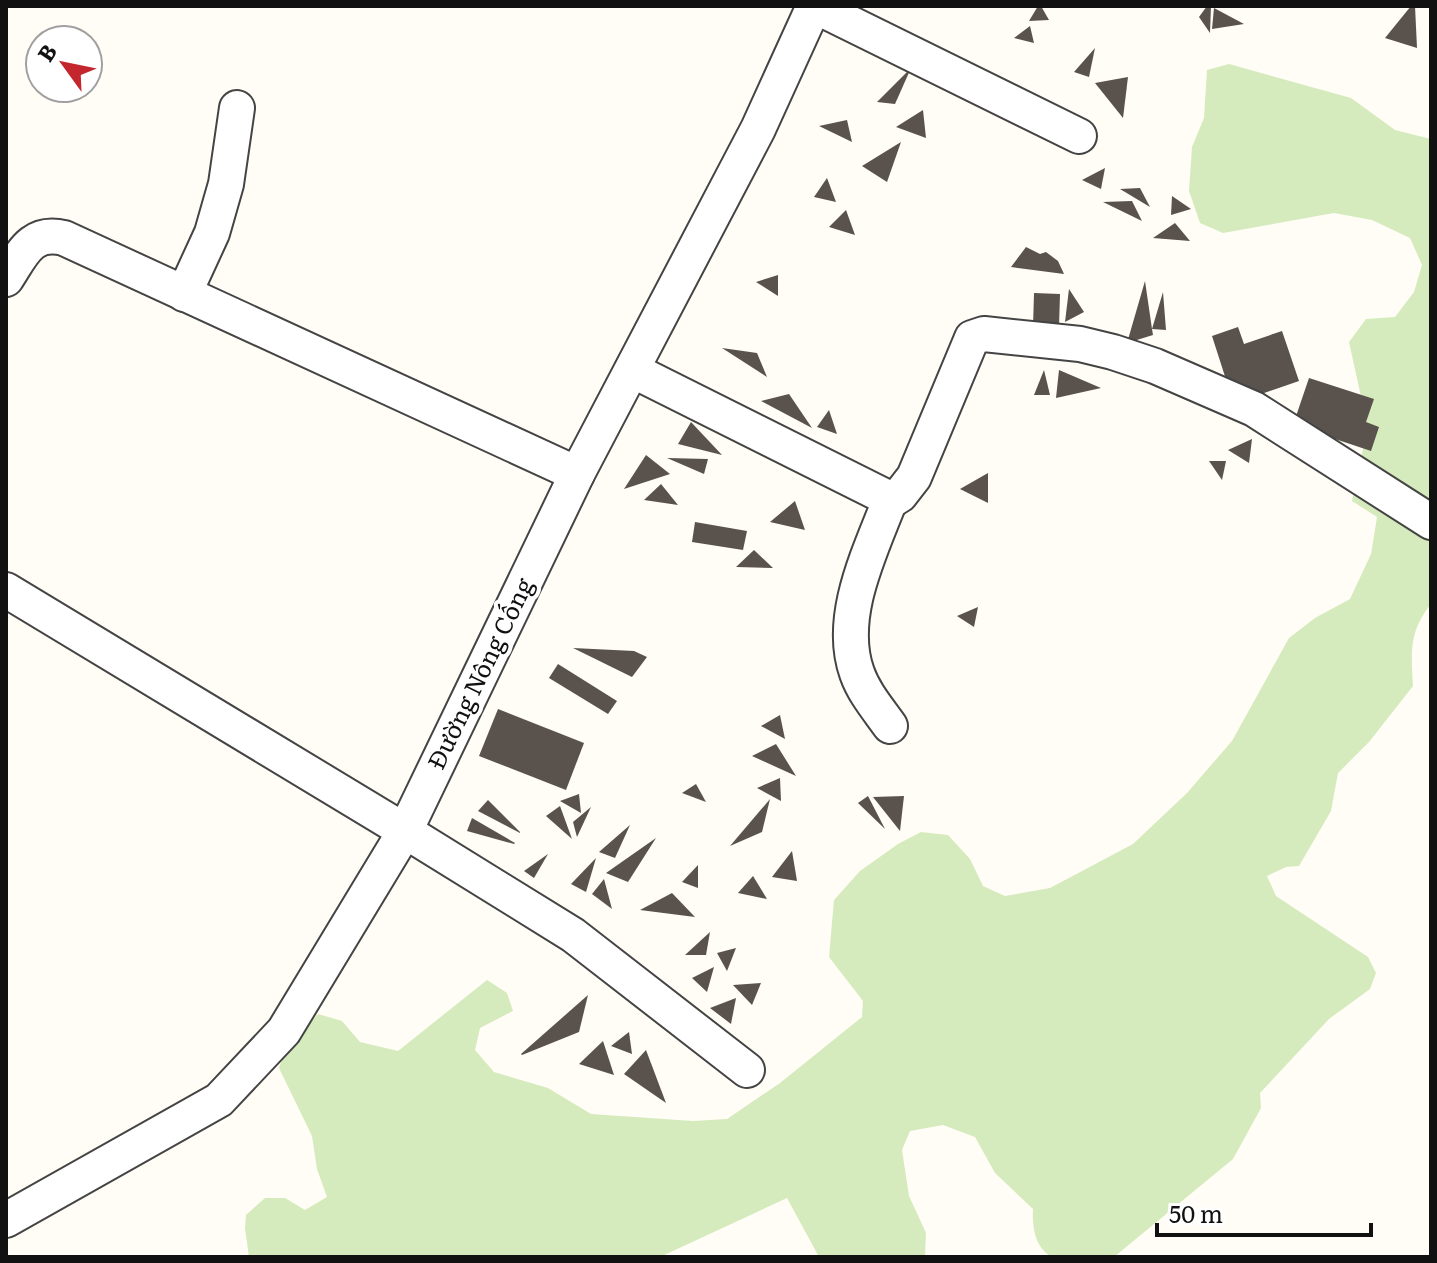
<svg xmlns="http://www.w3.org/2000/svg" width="1437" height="1263" font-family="Literata,serif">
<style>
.green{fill:#d5ebbd}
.building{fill:#5a524d}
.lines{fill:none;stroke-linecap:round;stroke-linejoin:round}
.minor-casing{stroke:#444;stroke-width:38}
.minor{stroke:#fff;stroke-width:34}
.labels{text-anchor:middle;stroke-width:8;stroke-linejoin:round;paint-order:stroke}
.street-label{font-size:24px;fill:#111;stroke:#fff}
</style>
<rect width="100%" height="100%" fill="#fffdf5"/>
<!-- green -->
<path class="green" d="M1229,64L1351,98L1395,130L1431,139V604C1409,631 1411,652 1413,686L1369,742L1338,773L1331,811L1299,866L1286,867L1267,876L1276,896L1368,957L1376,973L1370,989L1329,1019L1260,1093L1261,1108L1233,1159L1114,1257H1052C1035,1248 1032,1227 1033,1209L995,1173L975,1137L943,1125L910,1131L902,1150L909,1196L926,1233L925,1257H819L787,1198L660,1257H249L245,1228L246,1215L265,1198H285L305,1210L327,1197L317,1169L312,1136L279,1068L286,1048L318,1014L342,1021L360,1042L398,1051L487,980L507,993L513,1011L480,1028L475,1050L494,1072L548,1088L591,1114L693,1121L727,1119L780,1083L862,1017L863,1001L829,957L834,900L860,871L898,844L921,832L948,835L970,859L983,886L1005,896L1050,888L1133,844L1187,793L1232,741L1289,638L1315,618L1350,599L1371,554L1377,517L1352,501L1363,449L1364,410L1349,342L1366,319L1395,317L1414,292L1422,265L1410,238L1372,220L1334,213L1223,233L1200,223L1189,191L1192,147L1204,118L1207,70Z"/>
<!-- building -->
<g class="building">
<polygon points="1038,6 1041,6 1049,20 1029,21"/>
<polygon points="1207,6 1211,6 1210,33 1199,17"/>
<polygon points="1411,6 1415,6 1417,48 1385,38"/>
<polygon points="1214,8 1244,24 1212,29"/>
<polygon points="1030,26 1034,43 1014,38"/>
<polygon points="1095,48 1089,77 1074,72"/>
<polygon points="911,68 895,104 877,102"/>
<polygon points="1128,77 1123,118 1095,83"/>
<polygon points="923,110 926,138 896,127"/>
<polygon points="847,120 852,142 819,126"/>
<polygon points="901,142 887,182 862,166"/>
<polygon points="1105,168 1101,189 1082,180"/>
<polygon points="827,178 836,202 814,197"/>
<polygon points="1140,188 1150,207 1120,189"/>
<polygon points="1172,196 1191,209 1171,215"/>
<polygon points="1132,201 1142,221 1103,202"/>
<polygon points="846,210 855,235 829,227"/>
<polygon points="1175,223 1190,241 1153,238"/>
<polygon points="1026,247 1040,254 1046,252 1058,261 1064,274 1011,267"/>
<polygon points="778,275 778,296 756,282"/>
<polygon points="1145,281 1152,329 1163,292 1166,330 1152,329 1153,335 1127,343"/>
<polygon points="1069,289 1084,312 1065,322"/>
<polygon points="1034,293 1060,294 1059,327 1033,327"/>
<polygon points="1238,327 1244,344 1282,331 1299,381 1247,399 1230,392 1212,336"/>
<polygon points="722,348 757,353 767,377"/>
<polygon points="1044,370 1050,395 1034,395"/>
<polygon points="1059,370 1101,388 1056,398"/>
<polygon points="1309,378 1374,399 1366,422 1379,427 1371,451 1293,425"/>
<polygon points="789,394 812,428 761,401"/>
<polygon points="829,410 837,434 817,427"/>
<polygon points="691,422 722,455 678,444"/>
<polygon points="1252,439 1249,463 1228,450"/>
<polygon points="646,455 670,474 624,489"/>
<polygon points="667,458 708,459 704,474"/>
<polygon points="1209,461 1226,461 1222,480"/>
<polygon points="988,473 988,503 960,489"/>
<polygon points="661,484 678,505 644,500"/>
<polygon points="795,501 805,530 770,522"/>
<polygon points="695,522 747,531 743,550 692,542"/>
<polygon points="754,550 773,568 736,567"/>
<polygon points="978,607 974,627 957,616"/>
<polygon points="573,648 634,651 647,657 632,677"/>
<polygon points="558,664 617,701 608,714 549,678"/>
<polygon points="498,709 584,743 566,790 479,756"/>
<polygon points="780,715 785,739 761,726"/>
<polygon points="776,744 796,776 752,756"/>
<polygon points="780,778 781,801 757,788"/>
<polygon points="696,784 706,802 682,793"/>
<polygon points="579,794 581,813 560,801"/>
<polygon points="868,796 885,829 858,803"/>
<polygon points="904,796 900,831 873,797"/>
<polygon points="770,799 762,832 730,846"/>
<polygon points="488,800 520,832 520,833 478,811"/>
<polygon points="560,806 572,839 546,816"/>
<polygon points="591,807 577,837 573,822"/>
<polygon points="472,818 515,843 514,844 467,831"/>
<polygon points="630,825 615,858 599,852"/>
<polygon points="656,838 628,882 606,873"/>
<polygon points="792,851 797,881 772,877"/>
<polygon points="548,854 534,878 524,871"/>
<polygon points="596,858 586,892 571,884"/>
<polygon points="698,865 698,888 682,882"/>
<polygon points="753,876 767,899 738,893"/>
<polygon points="604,879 612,909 592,894"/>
<polygon points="672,893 695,917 640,910"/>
<polygon points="710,932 706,955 685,955"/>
<polygon points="736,948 727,971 717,953"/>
<polygon points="714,967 707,992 692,978"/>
<polygon points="761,983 752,1005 733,985"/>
<polygon points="588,995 579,1032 522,1055 521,1054"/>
<polygon points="736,998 731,1024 710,1008"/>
<polygon points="629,1032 632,1054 611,1046"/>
<polygon points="603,1041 614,1075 579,1064"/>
<polygon points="646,1050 666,1103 624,1074"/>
</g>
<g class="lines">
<!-- minor casing -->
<g class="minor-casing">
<g id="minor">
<polyline points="815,6 1079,136"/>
<path d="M6,279C22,255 30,230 64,238L577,474"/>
<polyline points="184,294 212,233 226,184 237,108"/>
<polyline points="632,370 892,500 900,495 914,477 972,338 984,334 1080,344 1113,352 1155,366 1254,409 1431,522"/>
<path d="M890,500C870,552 837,617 857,673C864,693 878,709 890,726"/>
<polyline points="6,590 405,831 573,935 747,1070"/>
<polyline points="6,1220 219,1100 284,1031 405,831 577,474 758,129 814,6"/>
</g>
</g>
<!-- minor -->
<use href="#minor" class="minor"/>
</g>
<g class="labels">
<!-- street labels -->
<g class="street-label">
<text transform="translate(481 674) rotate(-64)" y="8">Đường Nông Cống</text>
</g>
</g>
<!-- border -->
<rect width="1437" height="1263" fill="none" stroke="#111111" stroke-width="16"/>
<!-- north arrow -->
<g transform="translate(64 64) rotate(303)"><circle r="38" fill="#ffffff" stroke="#a0a0a0" stroke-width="2"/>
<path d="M0-6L14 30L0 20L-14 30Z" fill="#c4262e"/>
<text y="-12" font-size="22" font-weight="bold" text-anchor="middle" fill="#111111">B</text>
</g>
<!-- scale -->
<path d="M1157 1223v12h214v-12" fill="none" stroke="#111111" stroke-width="4"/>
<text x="1169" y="1223" font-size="24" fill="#111111" stroke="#ffffff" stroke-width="6" paint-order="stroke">50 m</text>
</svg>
